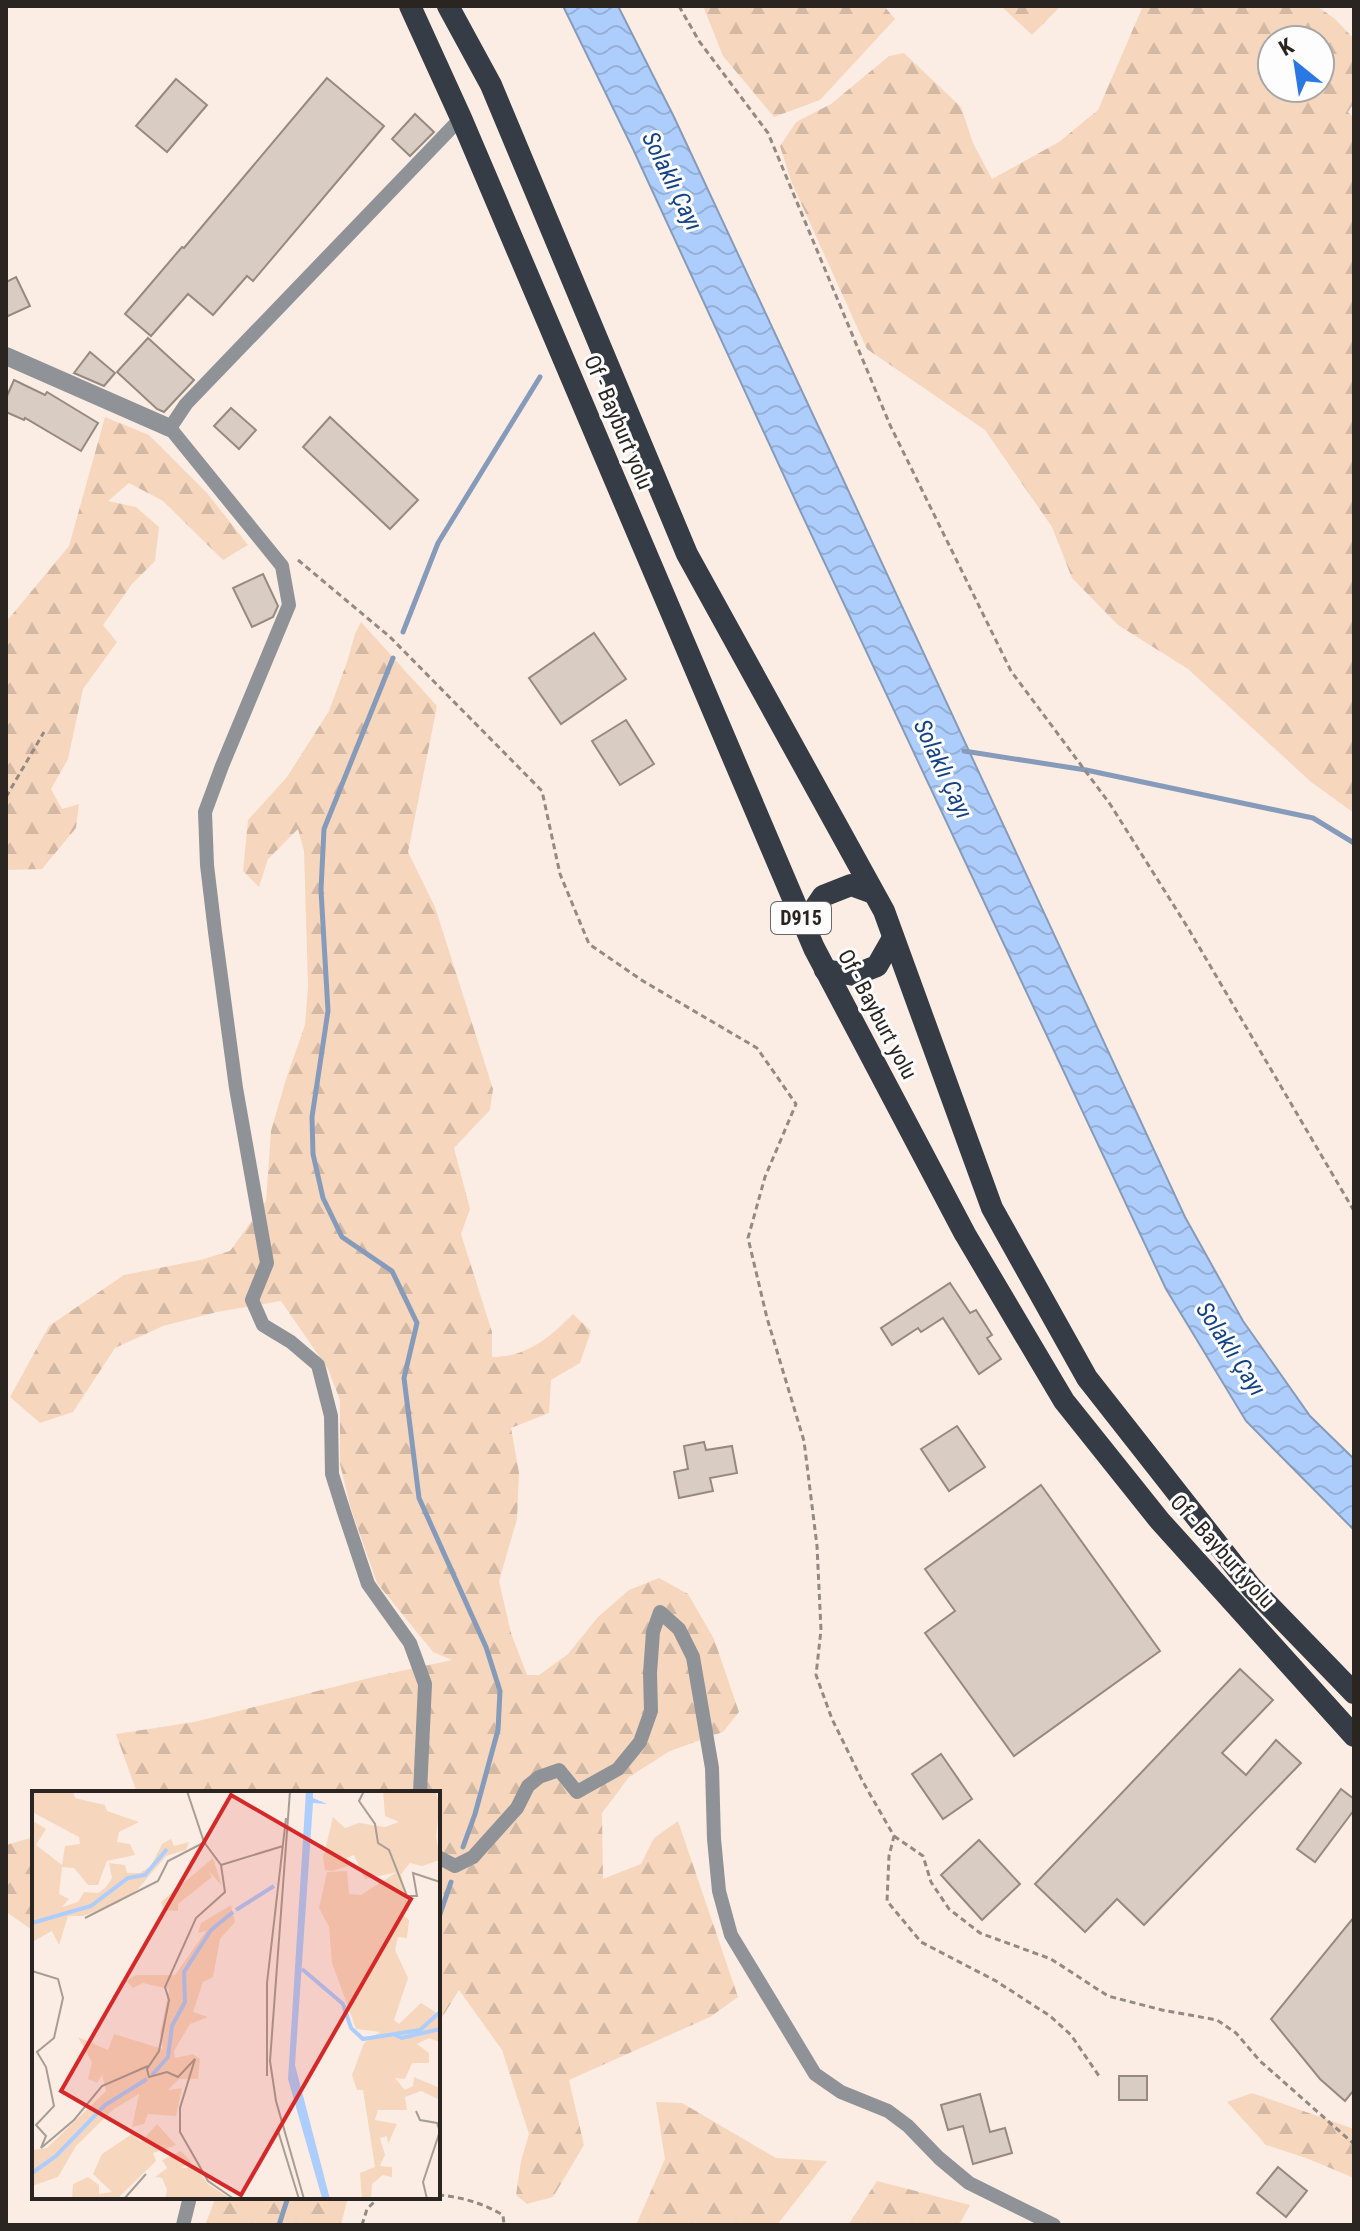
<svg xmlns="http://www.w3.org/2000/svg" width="1360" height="2231" font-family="'Roboto Condensed',sans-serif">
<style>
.forest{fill:url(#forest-firs);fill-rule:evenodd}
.water{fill:url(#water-waves);stroke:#869bba;stroke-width:2}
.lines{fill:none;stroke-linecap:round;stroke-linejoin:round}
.stream{stroke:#869bba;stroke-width:5}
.building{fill:#d9ccc2;stroke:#968a80;stroke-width:2}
.path{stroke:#948a83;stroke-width:3;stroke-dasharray:6 4;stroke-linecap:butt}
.minor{stroke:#8f9398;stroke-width:14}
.tertiary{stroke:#8f9398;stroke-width:18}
.trunk{stroke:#363c46;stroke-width:22}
.labels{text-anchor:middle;stroke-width:6;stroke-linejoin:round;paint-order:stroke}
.shield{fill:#fdfdfd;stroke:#696663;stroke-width:2}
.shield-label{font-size:20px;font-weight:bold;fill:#2a2521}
.street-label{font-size:22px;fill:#2a2521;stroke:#fdfdfd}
.water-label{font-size:24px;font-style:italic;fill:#134385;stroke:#fdfdfd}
.inset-river{fill:none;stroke:#adcdfc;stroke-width:4}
.inset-road{fill:none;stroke:#a79d95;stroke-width:2}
.view{fill:#d62828;fill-opacity:0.15;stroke:#d62828;stroke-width:4}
.inset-edge{fill:none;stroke:#2a2521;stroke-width:4}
</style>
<defs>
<pattern id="forest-firs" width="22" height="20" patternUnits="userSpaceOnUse" patternTransform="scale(2)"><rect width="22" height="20" fill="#f6d7be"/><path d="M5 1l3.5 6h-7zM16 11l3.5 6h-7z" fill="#d3b8a3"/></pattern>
<pattern id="water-waves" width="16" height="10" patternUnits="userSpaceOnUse" patternTransform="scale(2)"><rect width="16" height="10" fill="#adcdfc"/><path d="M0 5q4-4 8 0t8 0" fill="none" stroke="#95b0d8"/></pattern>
</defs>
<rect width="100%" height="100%" fill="#fbede3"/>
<!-- forest -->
<g class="forest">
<polygon points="703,6 884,6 895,19 820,100 774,117 723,56"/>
<polygon points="1001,6 1061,6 1032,35"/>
<path d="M1143,6H1317L1335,19L1354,39V103L1348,112L1354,118V813L1311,782L1188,669L1118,625L1072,578L1052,527L985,430L867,349L791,181L780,146L796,122L831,104L889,56L904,53L961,107L973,143L992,179L1059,142L1098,110ZM1272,40H1320V88H1272Z"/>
<polygon points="105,417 149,435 207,493 248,545 223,560 163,501 129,483 108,501 136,507 159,527 155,561 132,584 103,625 117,642 83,689 68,759 51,789 62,809 79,804 76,828 42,869 6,870 6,622 69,546"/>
<path d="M361,622L437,706L408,852L435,907L493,1089L490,1110L454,1148L470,1209L461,1234L492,1332V1357C527,1357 549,1338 573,1314L591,1331L580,1363L551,1380L549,1413L511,1428L519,1473L517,1519L499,1581L511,1633L527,1675H539L568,1654L598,1617L629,1590L659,1578L688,1594L714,1639L739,1712L723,1732L670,1751L629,1777L602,1813L603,1879L641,1864L654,1838L678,1821L738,1997L710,2017L569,2080L584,2145L553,2197L527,2204L516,2195L521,2161L529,2134L502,2050L459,1990L438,2024V1793H137L116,1734L194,1722L373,1677L452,1660L433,1652L377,1583L350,1506L340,1464V1400L328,1369L281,1301L217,1312L163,1326L115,1348L73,1412L40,1423L10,1397L49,1326L124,1275L200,1260L230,1251L266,1201L271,1131L286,1079L305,1025L308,986L304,851L298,829L268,859L259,887L243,871L248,820L287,777L329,711L347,662L355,634Z"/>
<polygon points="34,1837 34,1931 6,1912 6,1845"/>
<polygon points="1252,2093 1354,2129 1354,2178 1306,2158 1266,2145 1227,2102"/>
<polygon points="656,2102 682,2103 776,2158 827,2161 777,2225 636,2225 665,2159"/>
<polygon points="877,2181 970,2205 959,2225 848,2225"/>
<polygon points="216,2197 348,2197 341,2225 205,2225"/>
</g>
<!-- water -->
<polygon class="water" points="563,6 618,6 674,117 842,477 1185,1217 1243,1321 1310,1416 1354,1459 1354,1530 1246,1421 1166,1289 797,504 633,149"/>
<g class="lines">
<!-- stream -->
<g class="stream">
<polyline points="403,632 438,543 540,377"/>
<polyline points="393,658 324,829 321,890 328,1011 312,1117 313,1154 323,1198 342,1237 392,1271 417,1323 404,1378 419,1498 486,1647 500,1691 498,1730 475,1814 463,1847"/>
<polyline points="964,751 1086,770 1313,818 1354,843"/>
<polyline points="438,1920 451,1882"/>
<polyline points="279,2225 288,2197"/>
</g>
</g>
<!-- building -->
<g class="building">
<polygon points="327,78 384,126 253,281 247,276 213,315 188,294 151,336 125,314 182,247 184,248"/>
<polygon points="176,79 207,105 167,152 136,126"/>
<polygon points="415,114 434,132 410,156 392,139"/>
<polygon points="16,277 30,306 6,317 6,282"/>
<polygon points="148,338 194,380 164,412 157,409 117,372"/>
<polygon points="90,352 115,373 104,386 74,373"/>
<polygon points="14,380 45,395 47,392 98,423 81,451 25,418 24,420 6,412 6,398"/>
<polygon points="231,408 256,430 239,449 214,426"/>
<polygon points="330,417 418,500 390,529 303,447"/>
<polygon points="263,574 278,606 273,617 252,627 233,588"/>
<polygon points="594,633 626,679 561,724 529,678"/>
<polygon points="626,720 654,764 620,785 592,741"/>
<polygon points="950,1283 970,1313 976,1310 992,1335 987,1338 1001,1359 979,1374 943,1318 921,1332 918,1328 892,1345 881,1328"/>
<polygon points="957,1426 985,1467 949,1491 921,1449"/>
<polygon points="704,1442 706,1450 732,1446 737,1473 710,1478 713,1491 679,1498 674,1472 688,1469 684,1446"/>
<polygon points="1041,1485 1160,1651 1014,1756 925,1633 955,1611 925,1569"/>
<polygon points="1240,1669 1273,1700 1222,1753 1246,1775 1276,1740 1301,1763 1144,1925 1117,1899 1085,1932 1035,1884"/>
<polygon points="941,1754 972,1799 943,1819 912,1774"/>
<polygon points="1341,1789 1354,1799 1354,1810 1315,1862 1297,1849"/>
<polygon points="979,1840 1020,1884 982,1920 941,1875"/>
<polygon points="1354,1917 1354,2090 1345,2101 1320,2079 1271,2019"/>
<rect x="1119" y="2076" width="28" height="24"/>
<polygon points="980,2094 990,2132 1005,2128 1012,2153 973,2164 963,2126 948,2130 941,2105"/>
<polygon points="1278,2167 1307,2191 1286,2217 1257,2193"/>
</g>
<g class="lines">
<!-- path -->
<g class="path">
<polyline points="679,6 699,41 768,133 890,425 1011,671 1110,804 1188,928 1354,1211"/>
<polyline points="298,560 390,637 542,791 560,874 589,944 643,981 757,1048 796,1104 765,1177 748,1238 767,1318 804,1441 817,1546 821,1630 816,1675 832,1719 863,1782 894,1836 889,1856 887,1901 921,1942 996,1981 1050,2016 1071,2035 1099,2076"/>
<polyline points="6,797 44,732"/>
<polyline points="894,1836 923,1856 931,1882 949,1909 980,1933 1051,1959 1108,1996 1162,2010 1217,2020 1236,2033 1260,2061 1354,2144"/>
<path d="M438,2195C462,2197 482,2203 503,2215L504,2225"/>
<polyline points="362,2225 367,2209 379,2197"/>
</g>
<!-- minor -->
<g class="minor">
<polyline points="420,1793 425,1684 410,1643 368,1584 344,1512 332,1474 331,1416 318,1365 291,1342 263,1325 252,1300 267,1263 236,1088 215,932 207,865 205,812 222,766 289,605 282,566 170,428 186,404 461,118"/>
<polyline points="438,1857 455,1866 473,1857 517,1808 528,1786 539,1777 559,1770 577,1792 618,1769 640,1742 651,1711 650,1673 653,1632 660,1612 679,1629 693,1657 712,1768 714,1839 719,1891 731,1935 815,2074 841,2092 888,2111 908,2126 939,2158 969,2183 1054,2225"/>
<polyline points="183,2225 190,2197"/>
</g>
<!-- tertiary -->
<polyline class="tertiary" points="6,356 170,428"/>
<!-- trunk -->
<g class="trunk">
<polyline points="410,6 461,118 814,948 965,1234 1064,1401 1160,1521 1354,1736"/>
<polyline points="448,6 491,85 687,554 884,911 992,1208 1087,1378 1252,1588 1354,1693"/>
<polyline points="804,924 823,896 851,885 873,893"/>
<polyline points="825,970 854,975 877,966 893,938"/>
</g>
</g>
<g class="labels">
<!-- shield labels -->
<rect class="shield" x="771" y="902" width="60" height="32" rx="6"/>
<g class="shield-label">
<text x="801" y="925">D915</text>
</g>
<!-- street labels -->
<g class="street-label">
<text transform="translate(619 422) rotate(67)" y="8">Of - Bayburt yolu</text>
<text transform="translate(878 1014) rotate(62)" y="8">Of - Bayburt yolu</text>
<text transform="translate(1223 1551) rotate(48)" y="8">Of - Bayburt yolu</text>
</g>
<!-- water labels -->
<g class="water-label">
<text transform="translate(672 181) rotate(64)" y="8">Solaklı Çayı</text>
<text transform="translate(943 769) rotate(65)" y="8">Solaklı Çayı</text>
<text transform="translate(1231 1349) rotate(57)" y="8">Solaklı Çayı</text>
</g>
</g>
<!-- overview -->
<g transform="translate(32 1791)">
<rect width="408" height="408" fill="#fbede3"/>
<path d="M0,0H41L43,7L73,14L75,20L107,31L87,41L85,51L98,53L103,64L75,70L66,94H56L42,77L30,76L27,103L37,108L30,116L46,111L52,101L66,102L74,96L80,87L77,72L93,74L95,82H108L119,75L130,53L139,48L142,55L157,51L154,59L134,65L106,98L86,112L51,125H36L27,154L20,140L0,151V29L14,38L4,54L30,74L33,55L48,53L47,46L2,22ZM351,0H403L408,13L404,45L408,69L390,75L378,72L369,83L377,119L369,123L377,129L375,147L366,146L363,159L376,187L362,229L367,233L389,212L408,224V251L397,247L385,253L397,262V272H380L373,288L363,287L373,299L381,295L382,286L408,297V309L389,300L373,306L375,319H346L343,329L365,333L356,353L355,345L348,347L353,364L348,375L360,376V386L351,384L340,393L339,408H330L328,382L343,376L331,299H325L320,284L332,252L348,241L324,238L300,172L297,136L287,117L295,81L315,80L317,103L329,104L365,81L333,88L322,64L315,67L316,75L300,80L293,79L291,67L301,26L313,37L327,32L353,36L367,31L353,25ZM181,67L190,95L176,79L180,86L146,113V120L132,119L129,111ZM199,114L203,131L188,148L181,186L171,191L161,221L176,226L158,233L142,260L143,267L161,263L168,268L166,288H147L136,299L150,297L144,325L116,323L112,333L100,336L107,303L82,318L44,355L26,386L0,395V359L15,357L74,300L70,284L65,292L56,288L60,271L46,246L76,259L82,243L131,258L128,243L137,198L111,192L101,197L94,190L104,184H143L174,140L166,142L169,132ZM125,333L144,354L121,362L124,370L85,408H40L41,393L56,386L67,394V403L80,401L61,383L70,363L100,343L109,351ZM149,360L159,371L149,377L163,376L176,393L199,408H133L135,399L130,387L123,386L135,377L130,369Z" fill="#f6d7be"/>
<path d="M281,0V7L295,13L281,12L263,274L298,408L290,407L256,288L274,0Z" fill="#adcdfc"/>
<path class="inset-river" d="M204,119L242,95M0,132L59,115L96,87L113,84L135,58M270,178L311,213L319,237L331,248L388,239L408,221M363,244L370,247L408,238M120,284L136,266L140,235L153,211L152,181L179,139L201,121M0,382L24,365L73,314L115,288"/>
<path class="inset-road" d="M155,0L172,51L189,74M258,0L238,270L244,310L272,408M332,0L327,10L343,33L346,52L357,59L375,105H385L381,82L408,91M53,127L126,90L136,70L173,51M0,180L26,188L31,207L22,247L5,261L14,276L22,315L4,334L14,345L9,357L42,329L70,295L116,275M235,285V192L254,27M384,320L388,329L405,332L408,341M246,340L267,408M92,408L114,383M202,408L176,390L148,341V317L163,268L146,286L135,281L117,286L115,278L127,260L137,209L133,196L164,127L193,101L189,74L251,55M395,408L391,391L408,340"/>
<path class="view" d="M199,4L379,108L209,404L29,300Z"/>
<rect width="408" height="408" class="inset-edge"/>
</g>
<!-- border -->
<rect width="1360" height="2231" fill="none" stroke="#2a2521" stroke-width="16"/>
<!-- north arrow -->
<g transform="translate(1296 64) rotate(330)"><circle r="38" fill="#fdfdfd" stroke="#a9a7a5" stroke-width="2"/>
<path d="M0-6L14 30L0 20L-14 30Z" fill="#2a78e4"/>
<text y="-12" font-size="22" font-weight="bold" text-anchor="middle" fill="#2a2521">K</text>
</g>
</svg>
